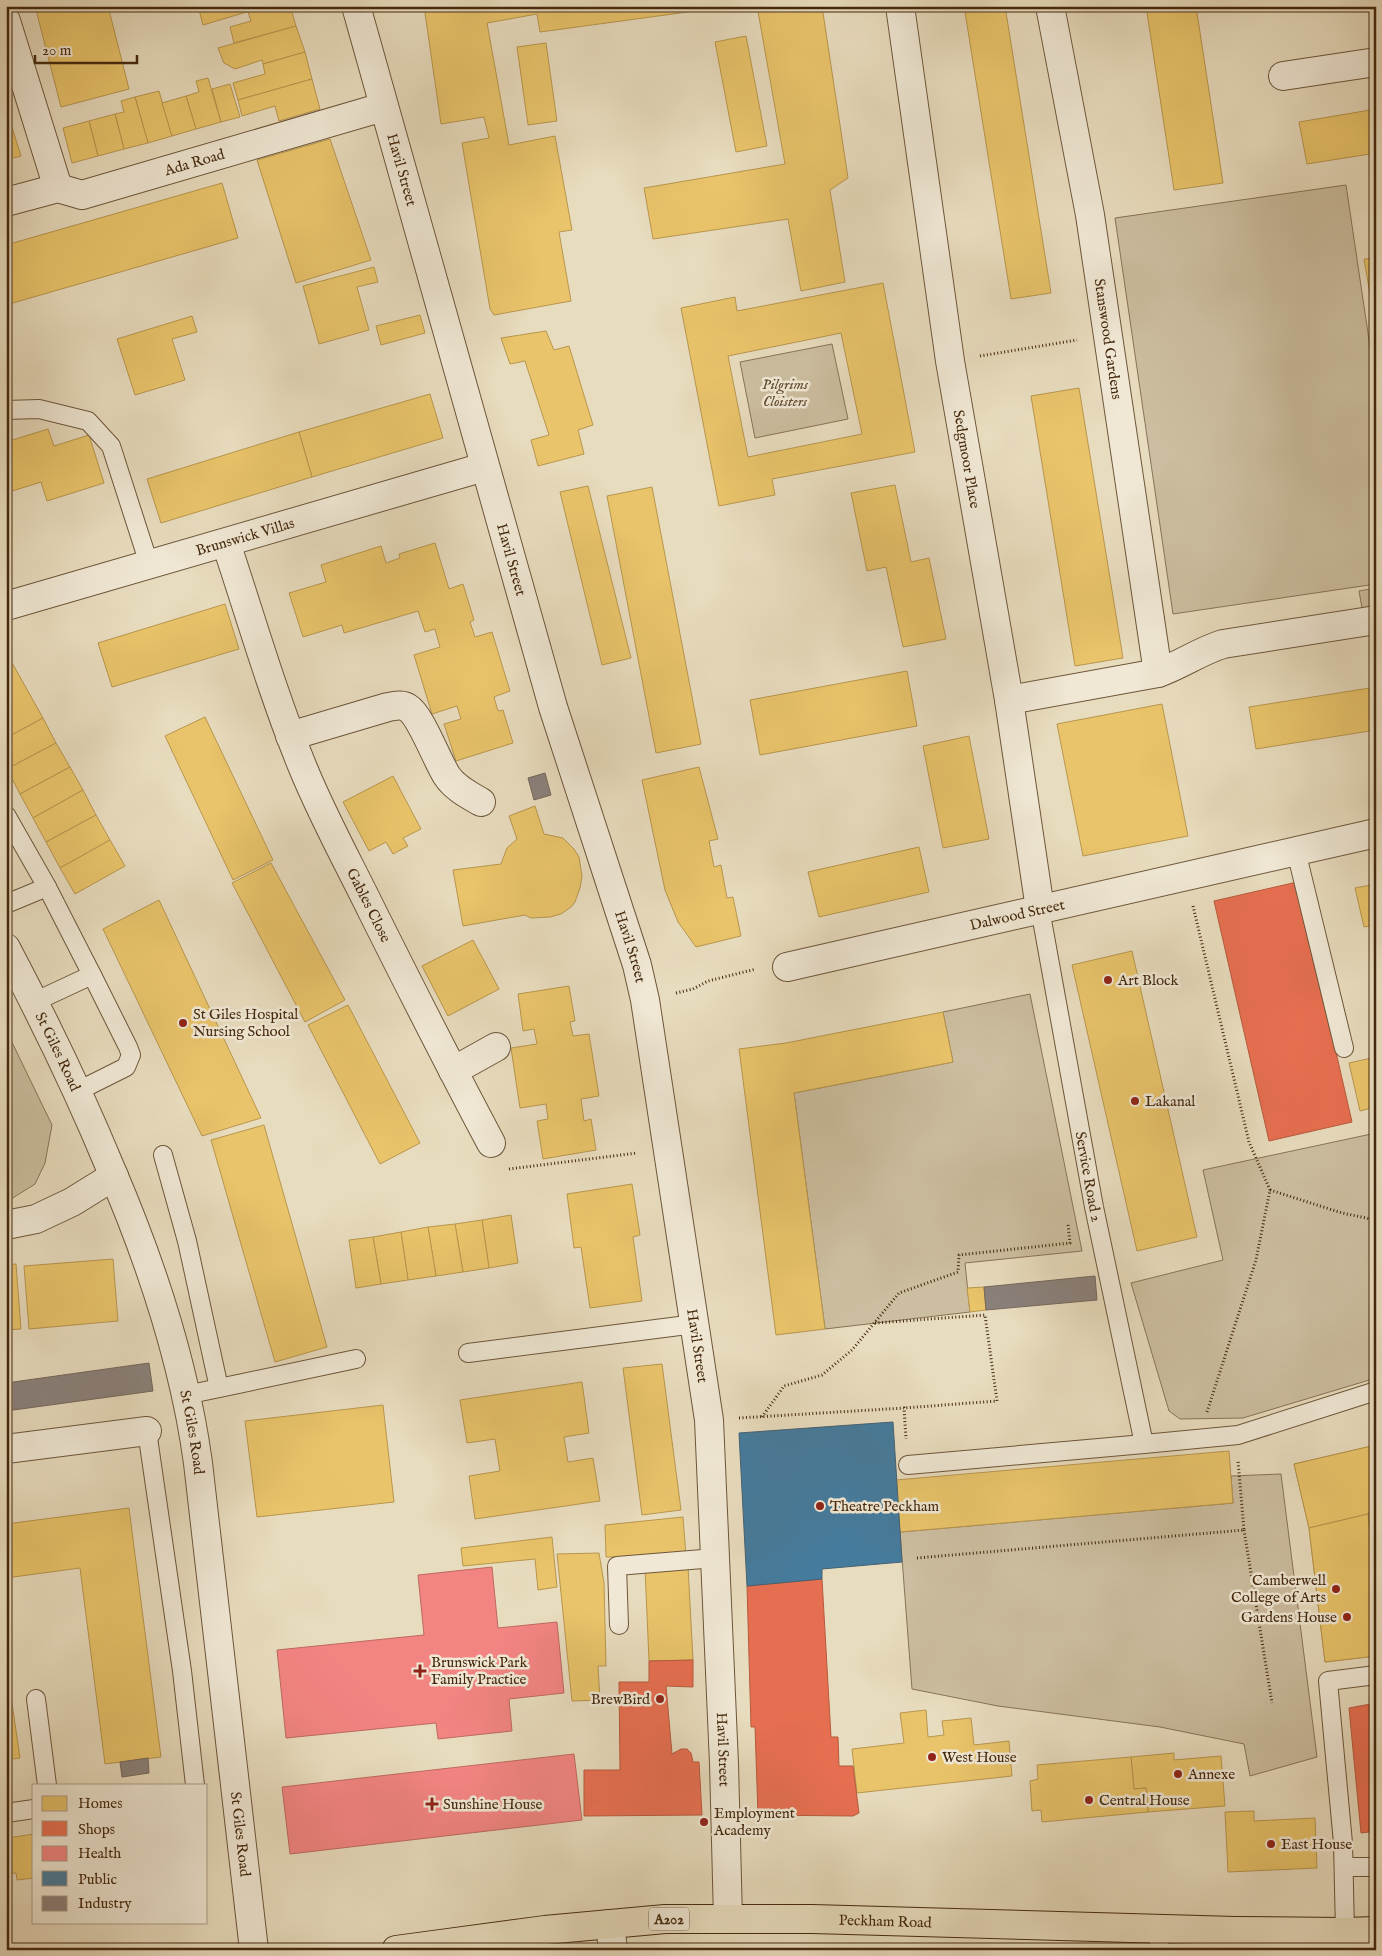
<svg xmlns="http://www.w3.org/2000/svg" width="1382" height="1956" font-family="'IM FELL English',serif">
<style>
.green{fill:#ccbea0;stroke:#887457}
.homes{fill:#e9c46a;stroke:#b8964e;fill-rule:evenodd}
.shops{fill:#e76f51;stroke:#b65a3d}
.health{fill:#f28482;stroke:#be695f}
.public{fill:#457b9d;stroke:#456272}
.industry{fill:#8a817c;stroke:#75675b}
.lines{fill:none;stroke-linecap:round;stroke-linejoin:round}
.lane-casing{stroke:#6d563a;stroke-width:20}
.street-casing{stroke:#6d563a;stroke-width:30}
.highway-casing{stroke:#44290e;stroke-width:30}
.path{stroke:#44290e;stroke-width:3;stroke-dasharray:1 2.5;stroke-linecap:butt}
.lane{stroke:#f0e8d5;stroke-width:18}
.street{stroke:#f0e8d5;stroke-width:28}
.highway{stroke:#e8dcbe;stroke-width:28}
.poi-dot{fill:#8f2418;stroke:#f0e8d5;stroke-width:2}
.labels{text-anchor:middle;stroke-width:5;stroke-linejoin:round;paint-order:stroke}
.shield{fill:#f0e8d5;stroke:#78624a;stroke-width:1}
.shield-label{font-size:14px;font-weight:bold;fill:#44290e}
.street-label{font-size:15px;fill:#44290e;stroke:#f0e8d5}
.park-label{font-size:15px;font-style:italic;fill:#5f472b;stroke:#f0e8d5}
.poi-label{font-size:15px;fill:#44290e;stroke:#f0e8d5;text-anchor:start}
</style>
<rect width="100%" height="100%" fill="#e8dcbe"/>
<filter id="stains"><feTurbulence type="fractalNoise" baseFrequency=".004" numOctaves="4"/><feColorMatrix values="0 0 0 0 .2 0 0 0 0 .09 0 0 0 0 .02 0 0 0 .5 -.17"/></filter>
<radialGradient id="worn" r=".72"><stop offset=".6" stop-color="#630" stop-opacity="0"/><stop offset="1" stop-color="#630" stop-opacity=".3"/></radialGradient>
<!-- green -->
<g class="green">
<polygon points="1346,185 1376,387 1376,584 1173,614 1115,218"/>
<polygon points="832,344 848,419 755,438 740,362"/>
<polygon points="1376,588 1376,611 1363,614 1359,591"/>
<polygon points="1030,994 1082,1251 965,1263 970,1312 825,1329 794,1093 953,1062 943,1012"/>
<polygon points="6,1030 52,1125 45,1163 35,1184 11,1199 6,1199"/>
<polygon points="1376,1133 1376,1378 1243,1418 1180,1419 1169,1411 1131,1283 1223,1260 1203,1170"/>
<polygon points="1281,1474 1317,1757 1250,1776 1244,1744 1160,1727 998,1706 912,1689 900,1532 1233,1503 1231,1476"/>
</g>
<!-- homes -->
<g class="homes">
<polygon points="35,6 108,6 129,89 61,107"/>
<polygon points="198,6 267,6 203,25"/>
<polygon points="267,6 290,6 296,26 234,43 230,27 251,21 248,12"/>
<polygon points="424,6 732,6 540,32 537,14 487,23 509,145 555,136 572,230 559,232 571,301 494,315 490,309 462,143 489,138 484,117 441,124"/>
<polygon points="757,6 822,6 848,178 830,190 845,282 801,291 788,219 653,239 644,188 785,164"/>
<polygon points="964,6 1005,6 1051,293 1011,299"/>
<polygon points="1146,6 1196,6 1223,183 1174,190"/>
<polygon points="296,26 305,52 263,64 262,60 235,69 224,63 218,48"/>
<polygon points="746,36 767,146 736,152 715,42"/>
<polygon points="546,43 557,121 528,125 517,47"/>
<polygon points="305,52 312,79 238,100 233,83 265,74 263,64"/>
<polygon points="208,78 221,122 196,129 186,96 199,92 196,81"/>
<polygon points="312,79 320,109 279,121 275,106 242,116 238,100"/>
<polygon points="230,84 240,117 221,122 212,89"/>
<polygon points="159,91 172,136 148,143 135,97"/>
<polygon points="186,96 196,129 172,136 162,103"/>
<polygon points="135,97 148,143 124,149 115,114 124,112 121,101"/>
<polygon points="6,108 21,156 6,160"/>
<polygon points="1376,109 1376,153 1307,164 1299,122"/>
<polygon points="115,114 124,149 98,156 89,121"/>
<polygon points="89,121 98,156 72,163 63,128"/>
<polygon points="330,139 371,260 296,283 257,160"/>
<polygon points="222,183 238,238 6,305 6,245"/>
<polygon points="1376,258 1376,329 1364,259"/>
<polygon points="374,267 378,282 357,287 369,330 319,344 303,286"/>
<path d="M883,283L915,452L772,479L775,495L719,506L681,308L735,297L737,311ZM841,333L862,434L748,457L728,356Z"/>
<polygon points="420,315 425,333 381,345 376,326"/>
<polygon points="192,316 197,332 172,339 185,380 135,395 117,339"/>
<polygon points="546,331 554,350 569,346 593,425 578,430 584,454 538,466 531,440 549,435 525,361 510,364 501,338"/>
<polygon points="1079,388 1123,658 1075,666 1031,396"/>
<polygon points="430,394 443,438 312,477 299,432"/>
<polygon points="48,429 54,446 89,435 104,483 47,501 41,482 6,493 6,442"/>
<polygon points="299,432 312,477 161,523 147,479"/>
<polygon points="895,485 911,562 929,558 946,639 903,647 886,567 867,571 851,493"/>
<polygon points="588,486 631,658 602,665 560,492"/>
<polygon points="652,487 701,744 656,753 607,496"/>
<polygon points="435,543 449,589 463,584 474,620 470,622 475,637 492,632 510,691 494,697 498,711 503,710 513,743 456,761 444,724 461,719 457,706 432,714 414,655 440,647 435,629 425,632 418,611 344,633 342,625 303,637 289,593 326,582 321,565 381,546 386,563 400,558 399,554"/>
<polygon points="225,604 239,649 112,687 98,643"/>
<polygon points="6,652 43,718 6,738"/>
<polygon points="907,671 917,726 760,755 750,700"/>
<polygon points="1376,687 1376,730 1256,749 1249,707"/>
<polygon points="1162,704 1188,836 1083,856 1057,724"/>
<polygon points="205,717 273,860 233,880 165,736"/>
<polygon points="43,718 56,743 7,769 6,738"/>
<polygon points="969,736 989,839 943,848 923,746"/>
<polygon points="56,743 70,767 20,794 7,769"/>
<polygon points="70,767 83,790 33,818 20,794"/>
<polygon points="699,767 718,839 709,841 714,867 721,865 727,898 733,897 741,936 696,947 678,922 665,890 642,780"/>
<polygon points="393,776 421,829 403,838 408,846 393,854 386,842 369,851 343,802"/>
<polygon points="83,790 96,815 46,842 33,818"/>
<polygon points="535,806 544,834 563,838 574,849 579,857 582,876 580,888 575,902 571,907 561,914 550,917 531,918 525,915 463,926 453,870 501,864 507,848 517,839 509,816"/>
<polygon points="96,815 110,840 60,868 46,842"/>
<polygon points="110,840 125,866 75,894 60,868"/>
<polygon points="919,847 929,892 819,917 808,872"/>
<polygon points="271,863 345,1000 305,1022 232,883"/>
<polygon points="1376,884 1376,925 1364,927 1355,888"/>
<polygon points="159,900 261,1118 202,1136 103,929"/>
<polygon points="473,940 499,989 448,1016 422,966"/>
<polygon points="1132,951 1197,1237 1137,1251 1072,965"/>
<polygon points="569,986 575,1021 570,1022 573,1036 589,1034 599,1096 581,1099 584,1121 591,1119 596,1150 543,1159 537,1121 548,1119 546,1104 520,1108 511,1048 537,1044 534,1029 523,1031 518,994"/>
<polygon points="348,1005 420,1143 380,1164 308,1025"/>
<polygon points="943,1012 953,1062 794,1093 825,1329 776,1335 739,1049 786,1043"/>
<polygon points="1376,1057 1376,1107 1360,1111 1349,1063"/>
<polygon points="264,1125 327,1347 275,1362 211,1140"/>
<polygon points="632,1184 640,1235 633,1237 642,1301 590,1308 581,1247 574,1248 567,1194"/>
<polygon points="511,1215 518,1263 489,1268 482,1220"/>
<polygon points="482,1220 489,1268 463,1272 455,1224"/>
<polygon points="455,1224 463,1272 436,1276 428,1227"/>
<polygon points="428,1227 436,1276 408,1280 401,1232"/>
<polygon points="401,1232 408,1280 381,1284 373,1237"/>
<polygon points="373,1237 381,1284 356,1288 349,1240"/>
<polygon points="113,1259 118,1321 29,1329 24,1266"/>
<polygon points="16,1264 21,1329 6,1330 6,1265"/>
<polygon points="984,1287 986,1310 970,1312 967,1288"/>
<polygon points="662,1364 681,1510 642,1515 623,1368"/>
<polygon points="582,1382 589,1433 564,1437 568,1462 593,1458 600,1501 475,1519 469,1476 500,1471 495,1439 467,1443 460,1400"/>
<polygon points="383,1405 394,1502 257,1517 245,1421"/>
<polygon points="1376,1445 1376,1512 1368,1514 1376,1577 1376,1656 1325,1662 1309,1528 1294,1464"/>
<polygon points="1376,1445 1376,1512 1309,1528 1294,1464"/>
<polygon points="1229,1451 1233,1503 900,1532 896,1480"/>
<polygon points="129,1508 161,1757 105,1764 80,1568 6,1578 6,1524"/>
<polygon points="1368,1514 1376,1577 1376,1656 1325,1662 1309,1528"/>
<polygon points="683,1517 686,1556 606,1557 605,1525"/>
<polygon points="552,1537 557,1587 538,1590 535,1559 463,1566 461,1548"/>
<polygon points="599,1553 604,1583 606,1666 598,1666 600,1700 572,1701 557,1554"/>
<polygon points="688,1566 693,1660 649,1661 645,1568"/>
<polygon points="6,1662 20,1758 6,1760"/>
<polygon points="926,1710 928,1737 944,1735 942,1721 971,1718 974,1745 1009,1741 1012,1776 857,1793 852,1749 904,1743 900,1713"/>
<polygon points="1174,1753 1174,1760 1221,1756 1225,1806 1148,1812 1146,1788 1134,1789 1131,1757"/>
<polygon points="1131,1757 1134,1789 1146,1788 1148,1812 1042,1822 1041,1810 1032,1811 1030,1781 1038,1779 1037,1765"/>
<polygon points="1254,1811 1254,1821 1315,1818 1317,1868 1228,1872 1225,1812"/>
<polygon points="6,1833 7,1838 34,1834 34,1878 17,1880 16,1873 6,1874"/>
</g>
<!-- shops -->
<g class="shops">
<polygon points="1297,882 1352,1122 1269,1141 1214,901"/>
<polygon points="822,1579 831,1737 838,1737 839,1766 853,1766 859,1813 853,1816 758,1815 755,1727 751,1727 747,1586"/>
<polygon points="693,1660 693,1687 666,1686 672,1754 681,1749 687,1749 691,1753 693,1762 699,1762 702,1815 584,1816 584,1770 620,1770 619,1682 649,1682 649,1661"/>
<polygon points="1376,1703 1376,1831 1361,1833 1349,1708"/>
</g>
<!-- health -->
<g class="health">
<polygon points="492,1567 498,1628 557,1622 564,1693 509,1699 512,1731 438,1739 436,1723 286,1738 277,1650 424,1635 418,1575"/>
<polygon points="574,1754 582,1820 290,1854 282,1787"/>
</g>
<!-- public -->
<polygon class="public" points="893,1422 902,1562 822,1569 822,1579 747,1586 739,1433"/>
<!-- industry -->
<g class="industry">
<polygon points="545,773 551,795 534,800 528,778"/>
<polygon points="1095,1276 1097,1300 986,1310 984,1287"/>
<polygon points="149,1363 153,1391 6,1411 6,1383"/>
<polygon points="148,1758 149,1773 122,1777 120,1762"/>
</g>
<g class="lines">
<!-- lane casing -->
<g class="lane-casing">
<g id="lane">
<polyline points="6,410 39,409 88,421 111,446 149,564"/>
<polyline points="6,815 47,887"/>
<polyline points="1296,851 1344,1048"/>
<polyline points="6,904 47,887 92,975"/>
<path id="s1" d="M1040,909L1094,1207L1144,1444L1238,1435L1376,1391"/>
<polyline points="34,1002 92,975 128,1047 131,1055 126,1067 78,1091"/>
<polyline points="163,1155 187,1241 219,1388"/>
<polyline points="468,1353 695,1324"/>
<polyline points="186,1395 356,1359"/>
<polyline points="147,1431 182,1671 195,1785"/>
<polyline points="908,1465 1144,1444"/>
<polyline points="619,1625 617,1566 715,1558"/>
<polyline points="36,1699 47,1785"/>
<polyline points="6,1813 34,1809"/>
<polyline points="1344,1867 1376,1867"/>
<polyline points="1159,1929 1159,1950"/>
<polyline points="1345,1932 1343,1843 1328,1681 1376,1675"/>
</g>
</g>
<!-- street casing -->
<g class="street-casing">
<g id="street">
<path id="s2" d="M356,6L553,707L637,965L645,1000L709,1420L724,1764L728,1919"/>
<path id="s3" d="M900,6L950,361L1009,700L1040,909"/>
<path id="s4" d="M1050,6L1090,215L1158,673"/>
<polyline points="6,21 58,188"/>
<polyline points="1283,76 1376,62"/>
<path id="s5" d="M6,202L58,188L82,195L383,107"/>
<path id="s6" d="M226,543C251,618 273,695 303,768C323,817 349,864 372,911C411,989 450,1066 491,1143"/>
<path id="s7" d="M6,606L484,467"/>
<path d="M1009,700L1158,673C1181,665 1200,651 1223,644L1376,620"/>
<path d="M290,736L388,707C395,706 402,704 408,708C421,716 437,761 447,776C455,788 469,795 481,802"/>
<path id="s8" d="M6,948C44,1020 79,1092 110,1167C151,1262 184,1360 198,1463L254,1950"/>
<path id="s9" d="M787,967L1376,833"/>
<polyline points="453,1071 496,1047"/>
<polyline points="6,1225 36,1219 72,1202 114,1176"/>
<polyline points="6,1449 147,1431"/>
<polyline points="610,1924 613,1950"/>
</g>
</g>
<!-- highway casing -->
<g class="highway-casing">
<g id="highway">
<path id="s10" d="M396,1950L545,1930L665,1919H812L1235,1931L1345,1932L1376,1931"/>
</g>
</g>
<!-- path -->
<g class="path">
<polyline points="980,356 1077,340"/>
<polyline points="1193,906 1249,1142 1270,1190 1256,1260 1207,1412"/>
<polyline points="676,993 693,989 708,981 756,969"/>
<polyline points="509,1169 637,1153"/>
<polyline points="1270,1190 1342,1213 1376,1220"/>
<polyline points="875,1323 985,1315 997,1401 904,1408"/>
<polyline points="762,1417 784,1386 822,1375 852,1350 899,1293 958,1272 959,1255 1070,1243 1068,1224"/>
<polyline points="739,1418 904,1408 906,1439"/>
<polyline points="1244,1530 1272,1703"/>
<polyline points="917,1558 1244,1530 1238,1461"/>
</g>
<!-- lane -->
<use href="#lane" class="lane"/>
<!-- street -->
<use href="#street" class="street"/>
<!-- highway -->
<use href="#highway" class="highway"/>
</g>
<!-- markers -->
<g class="poi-dot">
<circle cx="1108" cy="980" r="5"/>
<circle cx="183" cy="1023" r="5"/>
<circle cx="1135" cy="1101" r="5"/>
<circle cx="820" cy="1506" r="5"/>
<circle cx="1336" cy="1589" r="5"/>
<circle cx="1347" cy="1617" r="5"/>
<path d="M417.5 1663.5h5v5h5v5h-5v5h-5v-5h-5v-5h5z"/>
<circle cx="660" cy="1699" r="5"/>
<circle cx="932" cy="1757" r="5"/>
<circle cx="1178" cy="1774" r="5"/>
<circle cx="1089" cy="1800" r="5"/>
<path d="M429.5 1796.5h5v5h5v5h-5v5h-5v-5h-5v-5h5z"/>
<circle cx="704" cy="1822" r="5"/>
<circle cx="1271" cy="1844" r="5"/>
</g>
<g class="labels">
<!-- shield labels -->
<rect class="shield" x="649" y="1907.5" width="40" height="23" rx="4"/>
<g class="shield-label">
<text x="669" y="1924">A202</text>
</g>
<!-- street labels -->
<g class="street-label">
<text dy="5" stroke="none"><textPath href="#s5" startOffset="196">Ada Road</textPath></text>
<text dy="5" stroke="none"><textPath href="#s2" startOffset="170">Havil Street</textPath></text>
<text dy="5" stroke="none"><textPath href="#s4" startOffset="338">Stanswood Gardens</textPath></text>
<text dy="5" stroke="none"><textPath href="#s3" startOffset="458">Sedgmoor Place</textPath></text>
<text dy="5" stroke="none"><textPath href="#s7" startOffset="249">Brunswick Villas</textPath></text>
<text dy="5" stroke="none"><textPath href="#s2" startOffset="575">Havil Street</textPath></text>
<text dy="5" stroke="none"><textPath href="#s6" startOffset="390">Gables Close</textPath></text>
<text dy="5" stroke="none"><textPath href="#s9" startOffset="236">Dalwood Street</textPath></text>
<text dy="5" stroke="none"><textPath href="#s2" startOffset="980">Havil Street</textPath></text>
<text dy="5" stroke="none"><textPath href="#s8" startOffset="116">St Giles Road</textPath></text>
<text dy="5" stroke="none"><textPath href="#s1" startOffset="272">Service Road 2</textPath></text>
<text dy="5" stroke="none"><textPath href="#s2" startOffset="1385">Havil Street</textPath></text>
<text dy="5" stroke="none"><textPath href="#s8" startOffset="521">St Giles Road</textPath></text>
<text dy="5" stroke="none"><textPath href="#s2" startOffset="1790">Havil Street</textPath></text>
<text dy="5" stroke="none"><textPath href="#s8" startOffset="926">St Giles Road</textPath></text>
<text dy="5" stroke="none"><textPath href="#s10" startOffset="491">Peckham Road</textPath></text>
</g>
<!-- park labels -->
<g class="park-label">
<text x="785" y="389">Pilgrims<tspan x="785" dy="17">Cloisters</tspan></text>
</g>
<!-- poi labels -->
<g class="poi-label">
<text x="1118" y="985">Art Block</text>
<text x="193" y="1019">St Giles Hospital<tspan x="193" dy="17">Nursing School</tspan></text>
<text x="1145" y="1106">Lakanal</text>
<text x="830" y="1511">Theatre Peckham</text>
<text x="1326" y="1585" text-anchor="end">Camberwell<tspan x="1326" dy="17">College of Arts</tspan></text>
<text x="1337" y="1622" text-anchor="end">Gardens House</text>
<text x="431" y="1667">Brunswick Park<tspan x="431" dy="17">Family Practice</tspan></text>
<text x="650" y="1704" text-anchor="end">BrewBird</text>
<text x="942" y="1762">West House</text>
<text x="1188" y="1779">Annexe</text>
<text x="1099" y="1805">Central House</text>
<text x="443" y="1809">Sunshine House</text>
<text x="714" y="1818">Employment<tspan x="714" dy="17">Academy</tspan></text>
<text x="1281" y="1849">East House</text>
</g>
</g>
<!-- margin -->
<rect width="1382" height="1956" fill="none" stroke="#e8dcbe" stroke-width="25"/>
<rect x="8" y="8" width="1367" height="1941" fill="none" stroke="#44290e" stroke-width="2.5"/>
<rect x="12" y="12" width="1357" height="1931" fill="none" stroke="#44290e"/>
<!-- legend -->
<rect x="32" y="1784" width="175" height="140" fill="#f0e8d5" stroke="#ab9c85"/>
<rect x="42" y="1796" width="25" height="15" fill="#e9c46a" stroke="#ab9c85"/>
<text x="78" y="1808" font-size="15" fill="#44290e">Homes</text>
<rect x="42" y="1821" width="25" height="15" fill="#e76f51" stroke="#ab9c85"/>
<text x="78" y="1834" font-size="15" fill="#44290e">Shops</text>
<rect x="42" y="1846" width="25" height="15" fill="#f28482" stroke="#ab9c85"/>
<text x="78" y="1858" font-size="15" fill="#44290e">Health</text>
<rect x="42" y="1871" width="25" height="15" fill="#457b9d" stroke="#ab9c85"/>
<text x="78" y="1884" font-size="15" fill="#44290e">Public</text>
<rect x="42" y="1896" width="25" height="15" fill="#8a817c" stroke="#ab9c85"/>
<text x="78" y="1908" font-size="15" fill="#44290e">Industry</text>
<!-- scale -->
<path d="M35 55v8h102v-8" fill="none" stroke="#44290e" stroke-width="2.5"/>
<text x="42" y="55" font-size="15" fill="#44290e" stroke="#f0e8d5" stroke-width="4" paint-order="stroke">20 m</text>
<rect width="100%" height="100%" filter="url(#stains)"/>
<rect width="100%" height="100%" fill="url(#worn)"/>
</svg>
